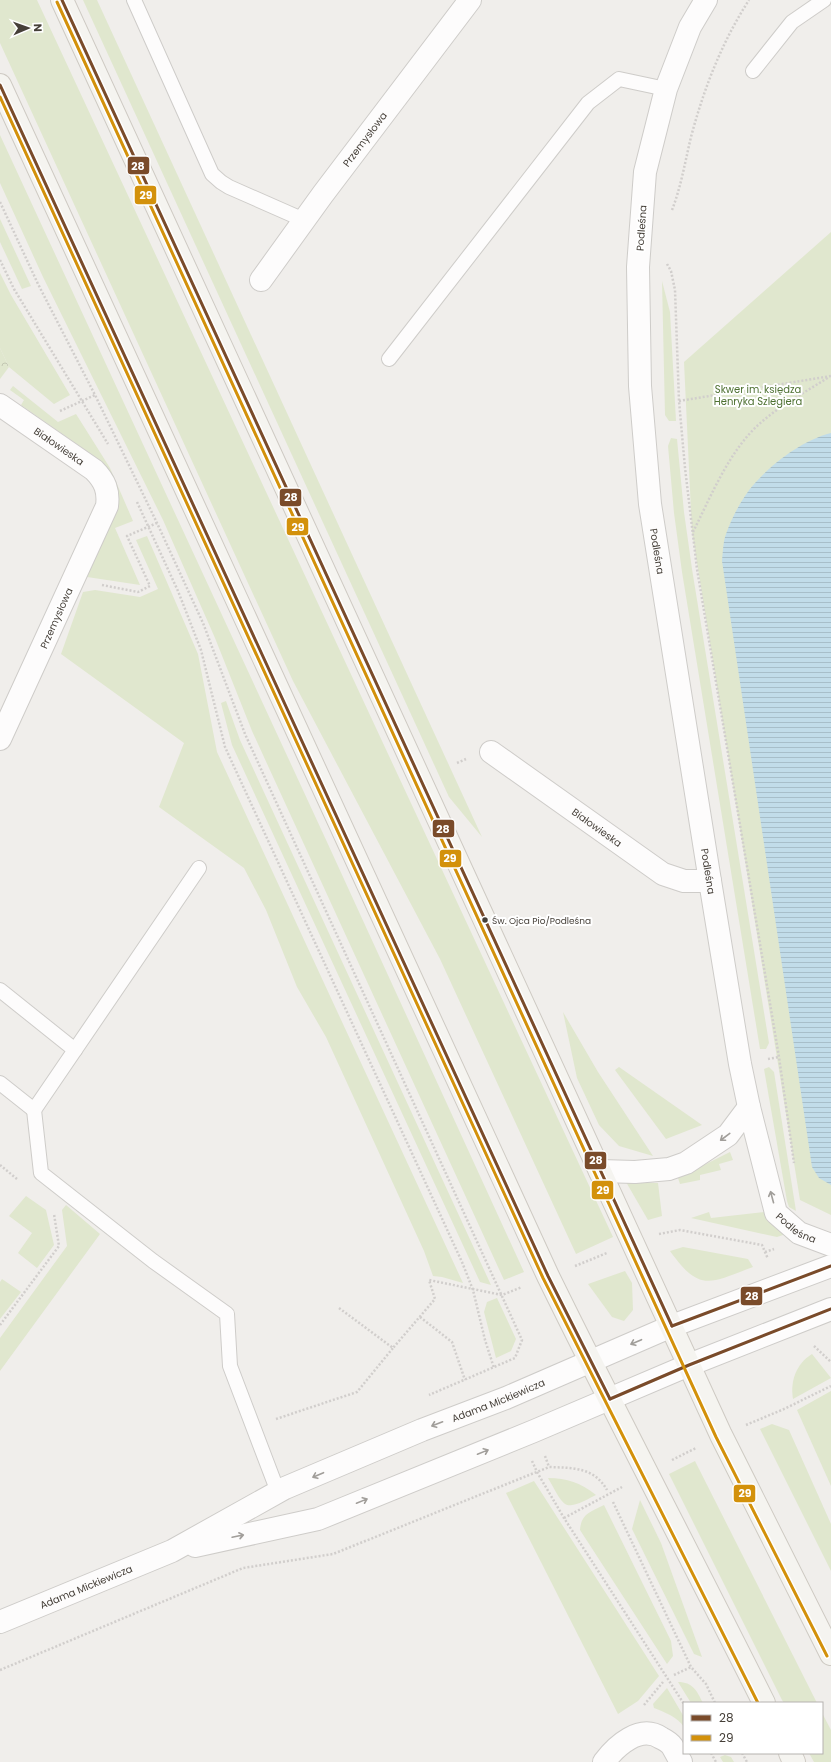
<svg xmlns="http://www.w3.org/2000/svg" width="831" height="1762" font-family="Poppins,sans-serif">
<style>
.green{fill:#e0e7ce}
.forest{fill:url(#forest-crowns)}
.water{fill:url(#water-rules)}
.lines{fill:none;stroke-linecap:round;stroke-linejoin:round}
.service-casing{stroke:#ceccc9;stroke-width:16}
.minor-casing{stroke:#ceccc9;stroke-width:24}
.tertiary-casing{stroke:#ceccc9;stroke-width:24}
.secondary-casing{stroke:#cecac3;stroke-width:24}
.path{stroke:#d1cecc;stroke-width:2.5;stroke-dasharray:2 2;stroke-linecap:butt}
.service{stroke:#fdfcfc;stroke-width:14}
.minor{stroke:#fdfcfc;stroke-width:22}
.tertiary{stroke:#fdfcfc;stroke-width:22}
.secondary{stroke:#f5f4f0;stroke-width:22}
.bus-1-casing{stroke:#fff;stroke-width:6}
.bus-2-casing{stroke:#fff;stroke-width:6}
.bus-1{stroke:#7a4b2a;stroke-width:3}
.bus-2{stroke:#d3910b;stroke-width:3}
.oneway{stroke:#a19e9a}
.bus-dot{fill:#453f38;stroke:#fff;stroke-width:1.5}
.labels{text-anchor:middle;stroke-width:4;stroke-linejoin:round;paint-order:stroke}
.bus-label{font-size:9px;fill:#453f38;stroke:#fff;text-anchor:start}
.street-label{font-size:10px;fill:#453f38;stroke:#fff}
.park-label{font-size:10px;fill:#4e7132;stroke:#fff}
.line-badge{stroke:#fff;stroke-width:1.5}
.badge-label{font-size:11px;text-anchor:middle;font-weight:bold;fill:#fff}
</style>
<defs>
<pattern id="forest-crowns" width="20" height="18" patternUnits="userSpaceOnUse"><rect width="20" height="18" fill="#e0e7ce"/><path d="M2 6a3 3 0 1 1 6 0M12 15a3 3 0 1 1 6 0" fill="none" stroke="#c2c7b2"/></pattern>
<pattern id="water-rules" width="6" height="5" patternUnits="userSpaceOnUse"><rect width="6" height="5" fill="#c1dce9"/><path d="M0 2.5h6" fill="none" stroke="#a7bec9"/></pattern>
</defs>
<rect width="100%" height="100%" fill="#f0eeeb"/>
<!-- green -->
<g class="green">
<polygon points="0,0 37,0 613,1237 576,1254 440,959 293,681 0,43"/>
<polygon points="83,0 97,0 482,837 449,797"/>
<polygon points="0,135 327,842 524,1272 504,1280 252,731 215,638 163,520 43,277 0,183"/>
<polygon points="0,219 31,286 22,289 0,242"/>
<polygon points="831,232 831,1215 800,1200 692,532 684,362"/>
<polygon points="0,273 11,295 70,395 54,404 9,367 0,348"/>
<polygon points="662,281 670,312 676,421 669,421 665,415"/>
<polygon points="13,386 58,422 76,414 110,468 133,521 115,528 140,585 87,577 118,505 112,477 101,461 21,405 24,400 10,390"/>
<polygon points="671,438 677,439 684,512 692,569 769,1043 766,1049 760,1049 682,572 674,513 668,446"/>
<polygon points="147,536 198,654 217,752 463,1283 442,1277 433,1276 424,1251 326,1037 297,987 266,910 244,868 159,807 184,743 61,654 83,592 95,590 140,597 158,589 136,540"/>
<polygon points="226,701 240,740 491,1285 480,1282 232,745 221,703"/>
<polygon points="563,1012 598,1072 653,1156 619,1146 599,1125 577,1078"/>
<polygon points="619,1067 702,1125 666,1139 615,1070"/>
<polygon points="769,1067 774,1072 796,1211 789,1207 787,1201 764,1069"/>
<polygon points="730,1152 733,1160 719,1164 721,1170 700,1175 700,1180 680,1184 678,1178"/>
<polygon points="626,1182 658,1183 662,1216 648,1220"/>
<polygon points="26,1196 46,1210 54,1245 37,1268 18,1253 32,1233 9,1216"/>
<polygon points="66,1205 100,1234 0,1371 0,1338 67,1246 62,1210"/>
<polygon points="709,1212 711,1218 765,1212 786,1234 777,1237 691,1218"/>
<path d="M683,1247L748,1259L753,1267C710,1283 700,1293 670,1251Z"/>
<polygon points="625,1271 632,1283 633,1310 624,1321 612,1317 588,1284"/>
<polygon points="2,1279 21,1292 0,1319 0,1282"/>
<polygon points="497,1298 516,1339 511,1351 496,1358 484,1312 487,1302"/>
<path d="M812,1354L831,1378L793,1399C790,1381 796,1364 812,1354Z"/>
<polygon points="831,1391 831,1486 797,1410"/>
<polygon points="772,1424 789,1430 831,1524 831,1571 760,1429"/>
<polygon points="695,1461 817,1703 784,1703 782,1700 669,1474"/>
<path d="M548,1478C567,1478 581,1483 596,1495C563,1512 566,1509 548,1478Z"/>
<polygon points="534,1481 659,1676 638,1701 618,1714 506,1493"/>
<polygon points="640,1500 661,1543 702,1657 694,1654 632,1529"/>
<path d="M604,1505L671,1641L673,1656L667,1664L580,1530C581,1514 590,1512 604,1505Z"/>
<path d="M678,1682C693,1682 697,1691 703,1703H691Z"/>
<path d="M667,1688L684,1717V1727C678,1717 664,1712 654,1708L653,1704Z"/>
<polygon points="822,1713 831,1730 831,1762 814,1762 809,1753 822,1753"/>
<polygon points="725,1755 731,1757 734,1762 723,1762 720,1757"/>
</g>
<!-- forest -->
<polygon class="forest" points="0,348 9,367 0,379"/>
<!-- water -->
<path class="water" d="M831,433V1185L819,1178L812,1167L722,561C723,552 723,542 726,534C732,517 743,496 755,483C774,462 803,440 831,433Z"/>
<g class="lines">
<!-- service casing -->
<g class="service-casing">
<g id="service">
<polyline points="134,0 212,174 221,182 229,187 304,220"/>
<polyline points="753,71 792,22 824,0"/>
<polyline points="389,359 588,103 619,79 666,89"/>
<polyline points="0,990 75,1050"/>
<polyline points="0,1083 34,1110 199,868"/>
<polyline points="34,1110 41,1173 153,1261 227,1314 230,1366 278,1492"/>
</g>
</g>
<!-- minor casing -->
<g class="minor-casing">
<g id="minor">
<path id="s1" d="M706,0L690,27L666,89L645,172L638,267L640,386L650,504L710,881L740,1064L749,1107L776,1213L799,1233L831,1245"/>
<path id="s2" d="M261,280L323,194L470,0"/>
<path id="s3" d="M0,405L94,470C105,481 109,491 107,506L0,739"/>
<path id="s4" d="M491,752L663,874L684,881H710"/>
<polyline points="600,1171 635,1172 669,1169 686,1163 728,1135 749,1107"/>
<path d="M604,1762C616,1746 640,1724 661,1738C665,1740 669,1742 672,1746C675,1751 678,1757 681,1762"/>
</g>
</g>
<!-- tertiary casing -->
<g class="tertiary-casing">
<g id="tertiary">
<polyline points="195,1546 318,1519 534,1431 689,1365 831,1309"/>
<path id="s5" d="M0,1622L172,1551L285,1488L422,1430L506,1398L672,1326L831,1266"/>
</g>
</g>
<!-- secondary casing -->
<g class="secondary-casing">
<g id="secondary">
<polyline points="62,0 721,1435 831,1654"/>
<path d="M0,85L548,1276C618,1419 693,1561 764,1703"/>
<polyline points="790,1753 794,1762"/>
</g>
</g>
<!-- path -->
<g class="path">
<polyline points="0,202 38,284 95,395 157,523 203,623 245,734 522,1340 515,1358 429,1395"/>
<path d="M672,210C681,187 685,162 691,137C704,88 722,42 749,0"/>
<polyline points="0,260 14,289 108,444"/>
<polyline points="667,264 671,271 675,290 679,401 685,468 697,569 779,1057 794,1163"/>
<polyline points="679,401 831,376"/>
<polyline points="60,411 95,395"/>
<polyline points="137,502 178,591 201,650 225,747 462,1262 473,1290 485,1340 494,1368"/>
<path d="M693,532C710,498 728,454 756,427C777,407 804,393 829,377"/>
<polyline points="102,585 138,592 150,586 127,536 157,523"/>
<polyline points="457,763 466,759"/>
<polyline points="768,1059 779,1057"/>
<polyline points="0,1165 17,1179"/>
<polyline points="659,1234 680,1230 762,1245 768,1259"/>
<polyline points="765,1252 774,1249"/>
<polyline points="575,1266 607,1253"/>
<polyline points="339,1308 393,1348 435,1299 429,1280 502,1295 522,1287"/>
<polyline points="420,1317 452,1342 465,1380"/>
<polyline points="0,1325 59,1246 54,1214"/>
<polyline points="814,1346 831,1362"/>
<polyline points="276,1419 357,1392 393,1348"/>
<polyline points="746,1425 784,1409 831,1386"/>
<polyline points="545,1456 549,1467"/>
<polyline points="672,1460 696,1448"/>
<polyline points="532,1461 537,1472 564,1518 684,1704"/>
<polyline points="613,1502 691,1667 706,1684 715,1703"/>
<polyline points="564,1518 622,1487"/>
<path d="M0,1670L243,1568L333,1554L549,1467C573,1468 594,1467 607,1490"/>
<polyline points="674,1675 691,1667"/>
<polyline points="644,1705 663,1682"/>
<polyline points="711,1753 716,1762"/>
<polyline points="742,1753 747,1762"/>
</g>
<!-- service -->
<use href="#service" class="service"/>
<!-- minor -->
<use href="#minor" class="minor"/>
<!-- tertiary -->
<use href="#tertiary" class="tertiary"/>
<!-- secondary -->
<use href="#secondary" class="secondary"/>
<!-- bus-1 casing -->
<g class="bus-1-casing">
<g id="bus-1">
<polyline points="62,0 672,1326"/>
<polyline points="0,85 548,1276 610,1399"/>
<polyline points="672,1326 831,1266"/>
<polyline points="610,1399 689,1365 831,1309"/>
</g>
</g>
<!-- bus-2 casing -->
<g class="bus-2-casing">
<g id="bus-2">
<polyline points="57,2 716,1437 827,1656"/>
<polyline points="0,97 543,1278 758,1703"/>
</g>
</g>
<!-- bus-1 -->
<use href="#bus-1" class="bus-1"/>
<!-- bus-2 -->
<use href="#bus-2" class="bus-2"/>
</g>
<!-- one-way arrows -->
<defs><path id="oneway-shaft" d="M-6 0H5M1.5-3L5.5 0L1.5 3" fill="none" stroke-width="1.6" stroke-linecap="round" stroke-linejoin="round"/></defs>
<g class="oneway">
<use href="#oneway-shaft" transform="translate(725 1137) rotate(143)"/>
<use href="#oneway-shaft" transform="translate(772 1197) rotate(-105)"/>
<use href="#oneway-shaft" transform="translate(636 1342) rotate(157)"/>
<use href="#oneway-shaft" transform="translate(437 1424) rotate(159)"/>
<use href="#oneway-shaft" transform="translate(483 1452) rotate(-22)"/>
<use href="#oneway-shaft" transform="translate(318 1475) rotate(157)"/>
<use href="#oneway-shaft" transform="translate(362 1501) rotate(-22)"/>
<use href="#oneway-shaft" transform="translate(238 1536) rotate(-12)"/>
</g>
<!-- markers -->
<circle class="bus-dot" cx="485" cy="920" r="3.5"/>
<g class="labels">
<!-- bus labels -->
<g class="bus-label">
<text x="492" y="924">Św. Ojca Pio/Podleśna</text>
</g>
<!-- street labels -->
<g class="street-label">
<text dy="4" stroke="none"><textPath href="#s2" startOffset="175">Przemysłowa</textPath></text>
<text transform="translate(641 228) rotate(-86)" y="4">Podleśna</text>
<text dy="4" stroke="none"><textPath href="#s3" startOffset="72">Białowieska</textPath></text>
<text dy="4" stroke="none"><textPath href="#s1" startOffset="564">Podleśna</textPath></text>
<text transform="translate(56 618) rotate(-66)" y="4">Przemysłowa</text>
<text dy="4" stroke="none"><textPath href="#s4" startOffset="130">Białowieska</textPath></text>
<text dy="4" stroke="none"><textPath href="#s1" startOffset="888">Podleśna</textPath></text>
<text dy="4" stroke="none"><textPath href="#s1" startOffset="1262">Podleśna</textPath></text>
<text dy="4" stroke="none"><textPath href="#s5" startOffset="546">Adama Mickiewicza</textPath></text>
<text dy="4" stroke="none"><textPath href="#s5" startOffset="93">Adama Mickiewicza</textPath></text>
</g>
<!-- park labels -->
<g class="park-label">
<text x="758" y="393">Skwer im. księdza<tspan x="758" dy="12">Henryka Szlegiera</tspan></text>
</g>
</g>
<g class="line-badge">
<rect x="127" y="156" width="23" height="19" rx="4" fill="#7a4b2a"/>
<rect x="134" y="185" width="23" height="20" rx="4" fill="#d3910b"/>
<rect x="279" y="488" width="23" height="19" rx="4" fill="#7a4b2a"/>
<rect x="286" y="517" width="23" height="19" rx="4" fill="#d3910b"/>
<rect x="432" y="819" width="23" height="19" rx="4" fill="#7a4b2a"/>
<rect x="439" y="849" width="23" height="19" rx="4" fill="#d3910b"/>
<rect x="584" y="1151" width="23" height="19" rx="4" fill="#7a4b2a"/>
<rect x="591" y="1180" width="23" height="20" rx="4" fill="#d3910b"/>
<rect x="740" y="1286" width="23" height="20" rx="4" fill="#7a4b2a"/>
<rect x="733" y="1484" width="23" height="19" rx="4" fill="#d3910b"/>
</g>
<g class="badge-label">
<text x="138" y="170">28</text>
<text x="146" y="199">29</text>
<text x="291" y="501">28</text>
<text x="298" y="531">29</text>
<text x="443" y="833">28</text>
<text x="450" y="862">29</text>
<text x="596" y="1164">28</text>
<text x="603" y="1194">29</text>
<text x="752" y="1300">28</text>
<text x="745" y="1497">29</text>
</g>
<!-- legend -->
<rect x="683" y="1702" width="140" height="52" fill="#ffffff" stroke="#b5b2af"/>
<rect x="691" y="1715" width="20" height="6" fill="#7a4b2a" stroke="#b5b2af"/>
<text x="719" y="1722" font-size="12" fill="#453f38">28</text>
<rect x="691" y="1735" width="20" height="6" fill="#d3910b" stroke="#b5b2af"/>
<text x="719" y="1742" font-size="12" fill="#453f38">29</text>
<!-- north arrow -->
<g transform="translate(28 28) rotate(88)" stroke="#ffffff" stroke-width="3" paint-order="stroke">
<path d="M0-3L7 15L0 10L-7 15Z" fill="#453f38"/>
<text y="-6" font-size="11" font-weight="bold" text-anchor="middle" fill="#453f38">N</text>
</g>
</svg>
